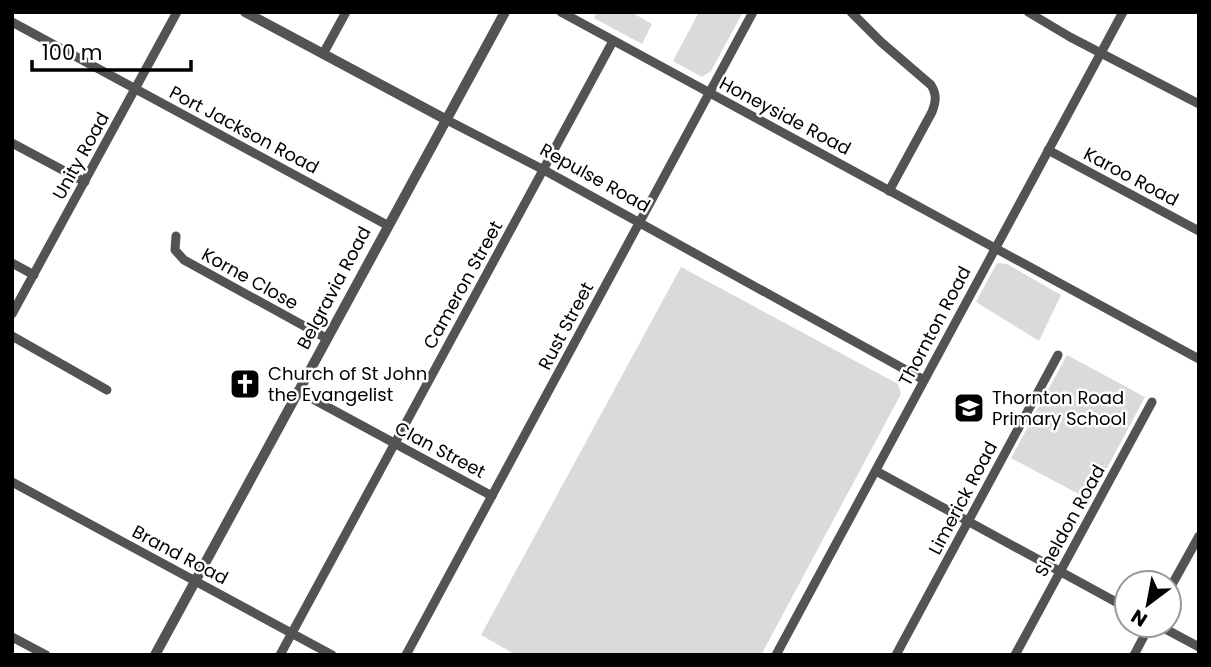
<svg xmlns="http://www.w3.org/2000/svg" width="1211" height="667" font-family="Poppins,sans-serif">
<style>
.green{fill:#dadada}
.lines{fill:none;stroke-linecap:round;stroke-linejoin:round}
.minor{stroke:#535353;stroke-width:9}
.tertiary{stroke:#535353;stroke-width:10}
.labels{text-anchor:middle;stroke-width:5;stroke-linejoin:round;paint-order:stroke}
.street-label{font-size:18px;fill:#000;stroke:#fff}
.poi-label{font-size:18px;fill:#000;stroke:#fff;text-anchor:start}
</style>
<rect width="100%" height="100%" fill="#fff"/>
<!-- green -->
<g class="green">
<polygon points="597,12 631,12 652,24 642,44 594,18"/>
<polygon points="699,12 743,12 711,71 702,77 673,61"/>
<polygon points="997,263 1007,264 1061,295 1039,341 976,302"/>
<polygon points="681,267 898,384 901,394 761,655 516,655 481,635"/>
<polygon points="1067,355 1145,397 1090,500 1011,458"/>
</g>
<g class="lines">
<!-- minor -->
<g class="minor">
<polyline points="561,12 1199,359"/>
<path d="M851,12L881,42L931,85C937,95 936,101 932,112L889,191"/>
<polyline points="1028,12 1070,37 1199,104"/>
<polyline points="12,22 387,225"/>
<polyline points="323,54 346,12"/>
<polyline points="445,119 544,170 924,380"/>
<polyline points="12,143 85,182"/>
<polyline points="1048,150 1199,231"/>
<polyline points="176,236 175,250 184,260 326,338"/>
<polyline points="12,263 34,275"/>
<polyline points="12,314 177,12"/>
<polyline points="12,336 107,390"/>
<polyline points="298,391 492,496"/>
<polyline points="876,471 1127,608"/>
<polyline points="12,482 332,655"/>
<polyline points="1169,590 1199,536"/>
<polyline points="1158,625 1199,647"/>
<polyline points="12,637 46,655"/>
<polyline points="280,655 613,41"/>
<polyline points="406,655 753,12"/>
<polyline points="776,655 1123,12"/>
<polyline points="896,655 1058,355"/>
<polyline points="1015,655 1152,402"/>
<polyline points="1134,655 1150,625"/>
</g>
<!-- tertiary -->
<g class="tertiary">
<polyline points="245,12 445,119"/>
<polyline points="155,655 505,12"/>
</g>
</g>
<!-- icons -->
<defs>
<g id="church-square" transform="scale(1.575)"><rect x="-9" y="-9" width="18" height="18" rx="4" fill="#000" stroke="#fff"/><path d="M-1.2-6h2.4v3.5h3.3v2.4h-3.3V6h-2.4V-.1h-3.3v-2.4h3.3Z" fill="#fff"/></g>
<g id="school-square" transform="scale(1.575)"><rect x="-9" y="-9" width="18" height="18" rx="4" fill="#000" stroke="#fff"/><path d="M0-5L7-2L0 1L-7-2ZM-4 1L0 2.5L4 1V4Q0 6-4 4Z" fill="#fff"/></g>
</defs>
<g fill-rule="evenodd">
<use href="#church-square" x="245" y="384"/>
<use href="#school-square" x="969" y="408"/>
</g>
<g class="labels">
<!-- street labels -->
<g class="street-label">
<text transform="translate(785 116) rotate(28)" y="6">Honeyside Road</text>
<text transform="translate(244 130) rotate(28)" y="6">Port Jackson Road</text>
<text transform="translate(81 156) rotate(-61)" y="6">Unity Road</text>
<text transform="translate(1131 177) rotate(28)" y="6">Karoo Road</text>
<text transform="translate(595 178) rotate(29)" y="6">Repulse Road</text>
<text transform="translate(250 279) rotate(29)" y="6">Korne Close</text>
<text transform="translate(463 285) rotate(-61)" y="6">Cameron Street</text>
<text transform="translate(334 288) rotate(-62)" y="6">Belgravia Road</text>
<text transform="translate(566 326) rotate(-62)" y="6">Rust Street</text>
<text transform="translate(935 326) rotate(-62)" y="6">Thornton Road</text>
<text transform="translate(440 450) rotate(28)" y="6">Clan Street</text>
<text transform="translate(963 498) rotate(-62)" y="6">Limerick Road</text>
<text transform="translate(1070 521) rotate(-61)" y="6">Sheldon Road</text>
<text transform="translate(180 555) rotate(28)" y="6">Brand Road</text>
</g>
<!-- poi labels -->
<g class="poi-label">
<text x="268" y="380">Church of St John<tspan x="268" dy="21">the Evangelist</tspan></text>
<text x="992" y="404">Thornton Road<tspan x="992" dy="21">Primary School</tspan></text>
</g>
</g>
<!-- border -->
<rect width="1211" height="667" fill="none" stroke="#000000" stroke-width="28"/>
<!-- north arrow -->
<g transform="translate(1148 604) rotate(212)"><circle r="33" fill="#ffffff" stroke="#999999" stroke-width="2"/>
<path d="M0-5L12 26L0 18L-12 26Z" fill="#000000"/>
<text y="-10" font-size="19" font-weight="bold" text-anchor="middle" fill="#000000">N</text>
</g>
<!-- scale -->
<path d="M32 60v10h159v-10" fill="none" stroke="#000000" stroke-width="3.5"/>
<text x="42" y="60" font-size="21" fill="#000000" stroke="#ffffff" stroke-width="5" paint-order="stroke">100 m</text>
</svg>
